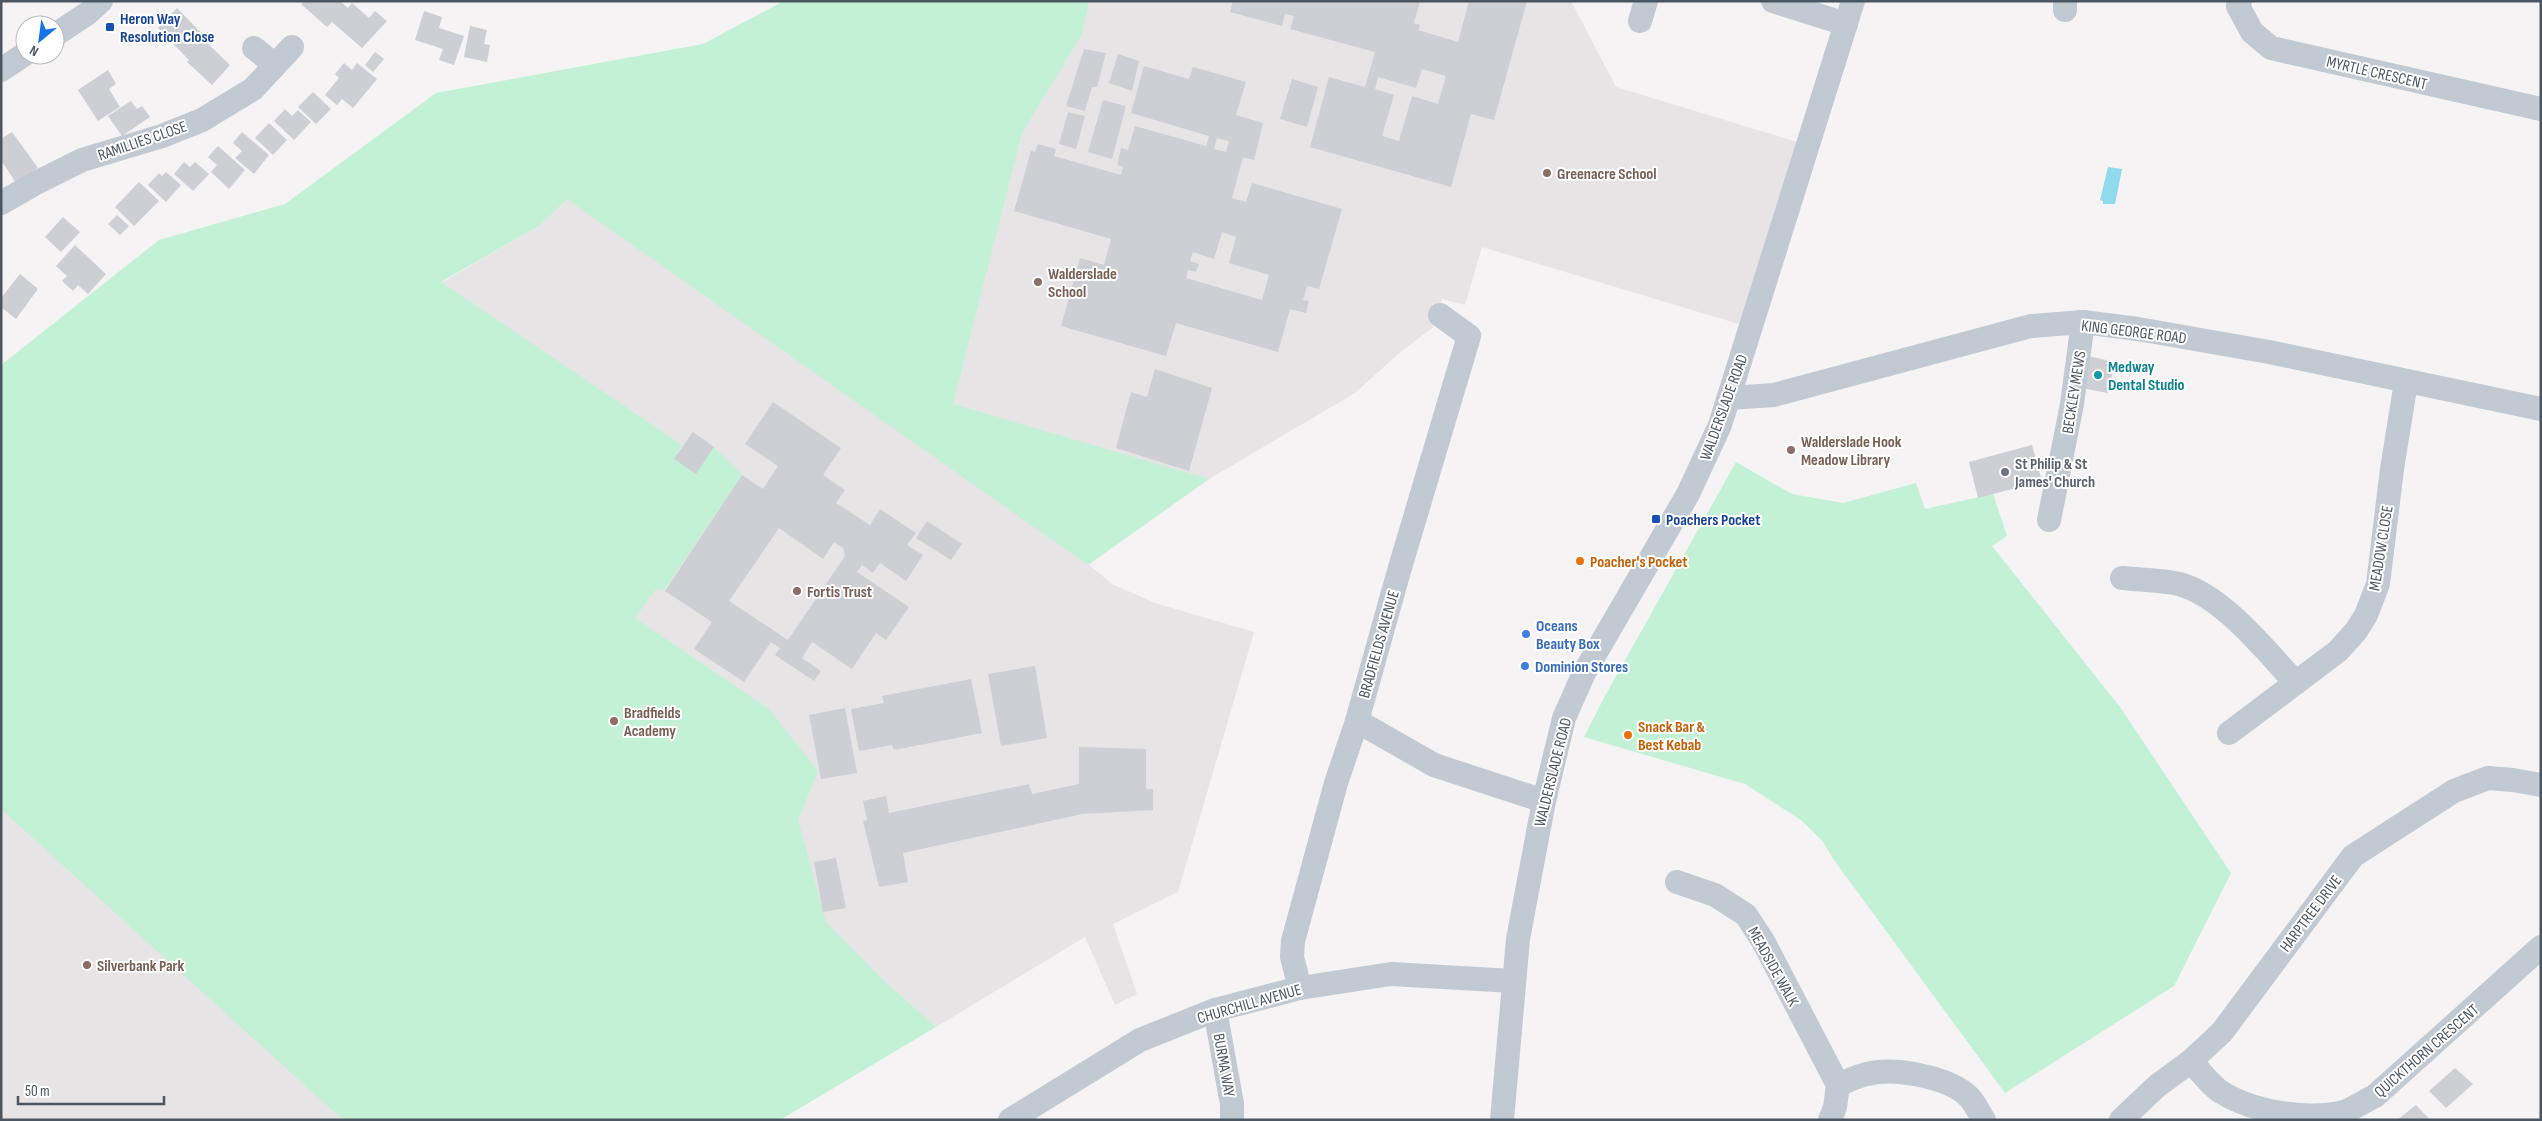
<svg xmlns="http://www.w3.org/2000/svg" width="2542" height="1121" font-family="'Sofia Sans Condensed',sans-serif">
<style>
.education{fill:#e6e4e5}
.green{fill:#c3f1d5}
.water{fill:#90daee}
.building{fill:#cdcfd5;fill-rule:evenodd}
.lines{fill:none;stroke-linecap:round;stroke-linejoin:round}
.minor{stroke:#c1cad2;stroke-width:24}
.transit-dot{fill:#1a4fb4;stroke:#fff;stroke-width:2}
.education-dot{fill:#8d6e63;stroke:#fff;stroke-width:2}
.culture-dot{fill:#0f9aa8;stroke:#fff;stroke-width:2}
.worship-dot{fill:#6b7280;stroke:#fff;stroke-width:2}
.food-dot{fill:#e8710a;stroke:#fff;stroke-width:2}
.shop-dot{fill:#3f7fe0;stroke:#fff;stroke-width:2}
.labels{text-anchor:middle;stroke-width:4;stroke-linejoin:round;paint-order:stroke}
.transit-label{font-size:16px;font-weight:bold;fill:#164399;stroke:#fff;text-anchor:start}
.street-label{font-size:16px;fill:#4a5661;stroke:#fff}
.education-label{font-size:16px;font-weight:bold;fill:#785e54;stroke:#fff;text-anchor:start}
.culture-label{font-size:16px;font-weight:bold;fill:#0d838f;stroke:#fff;text-anchor:start}
.worship-label{font-size:16px;font-weight:bold;fill:#5b616d;stroke:#fff;text-anchor:start}
.food-label{font-size:16px;font-weight:bold;fill:#c56008;stroke:#fff;text-anchor:start}
.shop-label{font-size:16px;font-weight:bold;fill:#366cbe;stroke:#fff;text-anchor:start}
</style>
<rect width="100%" height="100%" fill="#f5f3f3"/>
<!-- education -->
<polygon class="education" points="848,1 1571,1 1616,87 1797,142 1742,325 1482,247 1465,305 1442,299 1432,328 1398,354 1355,393 1209,479 1088,564 1112,584 1155,603 1254,632 1178,892 1113,924 1137,994 1115,1005 1085,937 936,1027 883,981 654,1120 1,1120 1,567 441,283 539,226 567,198"/>
<!-- green -->
<g class="green">
<polygon points="784,1 1089,1 1082,34 1022,133 953,404 1209,479 1088,565 567,199 539,226 441,282 682,445 674,459 696,473 714,447 742,475 664,590 656,589 635,618 769,709 818,771 798,820 826,922 884,981 936,1027 780,1120 343,1120 1,809 1,365 159,240 285,204 436,93 703,44"/>
<polygon points="1736,462 1792,494 1843,503 1916,483 1925,509 1993,494 2007,536 1992,546 2120,707 2231,873 2174,986 2005,1093 1834,860 1823,842 1801,820 1745,784 1584,737 1605,696"/>
</g>
<!-- water -->
<polygon class="water" points="2108,167 2122,169 2115,204 2103,204 2103,201 2100,200"/>
<!-- building -->
<g class="building">
<polygon points="304,1 340,1 348,8 352,3 369,18 375,11 387,21 362,48 332,22 327,27 301,4"/>
<path d="M1233,1H1420L1414,23L1420,25L1418,30L1458,42L1469,1H1527L1494,120L1471,114L1451,187L1310,147L1329,77L1365,87L1375,52L1290,29L1294,16L1285,14L1282,26L1230,12ZM1422,69L1446,76L1438,104L1412,96L1399,141L1382,136L1394,95L1375,89L1378,77L1416,88Z"/>
<polygon points="177,8 208,40 206,42 230,65 212,85 187,62 189,60 158,28"/>
<polygon points="424,11 442,17 439,28 464,36 454,65 439,60 443,49 415,40"/>
<polygon points="470,26 487,30 484,44 490,45 487,62 464,57"/>
<polygon points="1084,49 1106,53 1097,87 1092,87 1085,111 1066,106"/>
<polygon points="375,52 384,59 373,72 365,65"/>
<polygon points="1118,54 1139,61 1132,91 1109,83"/>
<polygon points="344,63 352,70 357,63 377,79 353,108 342,99 337,105 325,95 339,78 335,74"/>
<path d="M1144,66L1189,79L1193,67L1246,82L1236,115L1263,123L1254,160L1243,157L1232,198L1246,202L1252,183L1342,209L1319,289L1307,286L1303,300L1309,301L1306,313L1290,309L1278,352L1176,323L1166,356L1061,326L1080,258L1104,265L1111,239L1014,211L1031,151L1035,152L1038,144L1056,149L1054,156L1121,175L1123,167L1117,165L1121,148L1128,150L1135,126L1206,146L1209,136L1131,113ZM1217,138L1229,141L1226,152L1214,149ZM1222,232L1236,237L1229,263L1269,275L1262,300L1186,278L1188,270L1196,272L1199,264L1190,261L1193,252L1214,259Z"/>
<polygon points="108,70 116,84 109,89 120,107 98,121 78,90"/>
<polygon points="1292,79 1318,87 1307,127 1280,119"/>
<polygon points="313,92 331,109 316,124 298,107"/>
<polygon points="1103,100 1126,106 1112,159 1088,152"/>
<polygon points="131,101 137,109 142,106 150,117 122,136 108,116"/>
<polygon points="285,109 292,116 298,110 311,122 294,140 274,121"/>
<polygon points="1068,112 1085,116 1076,149 1059,144"/>
<polygon points="269,123 287,140 273,155 255,138"/>
<polygon points="12,132 38,168 16,183 3,163 1,164 1,139"/>
<polygon points="242,132 269,155 254,174 235,158 242,151 233,143"/>
<polygon points="218,146 245,170 229,189 211,172 217,165 208,157"/>
<polygon points="184,162 190,167 195,162 209,174 193,191 174,174"/>
<polygon points="166,172 181,185 166,202 148,185 159,173 162,176"/>
<polygon points="139,182 159,201 134,226 115,207"/>
<polygon points="117,215 129,226 120,235 108,224"/>
<polygon points="63,217 80,232 61,252 45,237"/>
<polygon points="75,245 106,274 88,294 78,285 73,291 62,281 67,276 56,266"/>
<polygon points="20,274 38,289 16,319 1,307 1,298"/>
<polygon points="2088,356 2115,362 2108,393 2081,388"/>
<polygon points="1155,369 1212,388 1189,471 1116,448 1131,392 1147,397"/>
<path d="M773,402L841,448L823,475L845,490L836,503L870,525L880,509L916,533L907,545L923,555L906,581L880,563L873,573L862,565L857,572L909,607L886,640L876,633L852,669L812,642L802,658L821,671L814,681L775,655L780,648L771,642L744,682L694,649L712,622L665,591L742,475L763,489L778,466L745,444ZM779,528L823,559L834,542L843,548L845,556L788,640L729,601Z"/>
<polygon points="693,432 714,447 696,474 674,459"/>
<polygon points="2032,445 2042,481 1978,498 1969,462"/>
<polygon points="927,521 962,544 951,560 916,538"/>
<polygon points="1035,666 1047,738 1001,746 988,674"/>
<polygon points="971,679 982,733 894,750 892,745 859,751 851,709 884,703 882,696"/>
<polygon points="845,708 857,773 821,779 809,715"/>
<polygon points="1079,747 1146,749 1146,789 1153,789 1153,810 1082,814 903,853 908,882 879,887 863,821 867,820 863,801 886,796 889,813 1029,784 1032,794 1079,784"/>
<polygon points="836,858 846,908 823,912 814,862"/>
<polygon points="2455,1068 2473,1084 2446,1108 2429,1091"/>
<polygon points="2416,1105 2430,1120 2397,1120"/>
</g>
<g class="lines">
<!-- minor -->
<g class="minor">
<polyline points="1773,1 1846,24"/>
<polyline points="2240,1 2238,6 2252,32 2271,48 2541,109"/>
<polyline points="2065,10 2065,1"/>
<polyline points="1640,21 1646,1"/>
<polyline points="55,35 88,13 101,1"/>
<polyline points="254,48 275,65"/>
<polyline points="1,70 25,54"/>
<polyline points="1,203 36,183 82,160 162,136 202,120 253,89 292,47"/>
<polyline points="1729,398 1774,395 2031,326 2083,322 2138,329 2269,352 2541,409"/>
<polyline points="2049,520 2072,404 2083,322"/>
<path d="M2122,578C2141,580 2161,580 2179,584C2222,595 2266,651 2295,682"/>
<polyline points="1357,721 1434,765 1544,801"/>
<polyline points="2229,733 2338,651 2356,631 2366,615 2378,584 2392,469 2406,382"/>
<polyline points="1677,882 1715,895 1746,915 1763,941 1838,1085 1835,1107 1830,1120"/>
<polyline points="1300,988 1292,957 1293,941 1336,783 1357,721 1399,571 1469,336 1440,315"/>
<polyline points="1215,1010 1232,1104 1232,1120"/>
<path d="M2191,1061C2200,1071 2210,1085 2221,1092C2253,1112 2308,1121 2344,1112C2354,1108 2365,1101 2375,1096L2541,947"/>
<path d="M1838,1085C1848,1081 1857,1076 1867,1074C1895,1067 1949,1077 1969,1097C1975,1103 1979,1113 1984,1120"/>
<polyline points="1010,1120 1140,1040 1215,1010 1300,988 1391,974 1513,981"/>
<polyline points="1502,1120 1518,939 1544,801 1564,718 1584,673 1688,494 1720,425 1853,1"/>
<polyline points="2121,1120 2157,1086 2191,1061 2222,1032 2353,856 2454,791 2488,778 2513,780 2541,785"/>
</g>
</g>
<!-- markers -->
<g class="transit-dot">
<rect x="105" y="22" width="10" height="10" rx="2.5"/>
<rect x="1651" y="514" width="10" height="10" rx="2.5"/>
</g>
<g class="education-dot">
<circle cx="1547" cy="173" r="5"/>
<circle cx="1038" cy="282" r="5"/>
<circle cx="1791" cy="450" r="5"/>
<circle cx="797" cy="591" r="5"/>
<circle cx="614" cy="721" r="5"/>
<circle cx="87" cy="965" r="5"/>
</g>
<circle class="culture-dot" cx="2098" cy="375" r="5"/>
<circle class="worship-dot" cx="2005" cy="472" r="5"/>
<g class="food-dot">
<circle cx="1580" cy="561" r="5"/>
<circle cx="1628" cy="735" r="5"/>
</g>
<g class="shop-dot">
<circle cx="1526" cy="634" r="5"/>
<circle cx="1525" cy="666" r="5"/>
</g>
<g class="labels">
<!-- transit labels -->
<g class="transit-label">
<text x="120" y="24">Heron Way<tspan x="120" dy="18">Resolution Close</tspan></text>
<text x="1666" y="525">Poachers Pocket</text>
</g>
<!-- street labels -->
<g class="street-label">
<text transform="translate(2377 72) rotate(13)" y="6">MYRTLE CRESCENT</text>
<text transform="translate(142 140) rotate(-19)" y="6">RAMILLIES CLOSE</text>
<text transform="translate(2134 331) rotate(7)" y="6">KING GEORGE ROAD</text>
<text transform="translate(2073 392) rotate(-81)" y="6">BECKLEY MEWS</text>
<text transform="translate(1723 407) rotate(-70)" y="6">WALDERSLADE ROAD</text>
<text transform="translate(2380 548) rotate(-81)" y="6">MEADOW CLOSE</text>
<text transform="translate(1378 644) rotate(-74)" y="6">BRADFIELDS AVENUE</text>
<text transform="translate(1552 772) rotate(-76)" y="6">WALDERSLADE ROAD</text>
<text transform="translate(2310 913) rotate(-53)" y="6">HARPTREE DRIVE</text>
<text transform="translate(1774 966) rotate(61)" y="6">MEADSIDE WALK</text>
<text transform="translate(1249 1003) rotate(-16)" y="6">CHURCHILL AVENUE</text>
<text transform="translate(2426 1050) rotate(-41)" y="6">QUICKTHORN CRESCENT</text>
<text transform="translate(1225 1065) rotate(80)" y="6">BURMA WAY</text>
</g>
<!-- education labels -->
<g class="education-label">
<text x="1557" y="179">Greenacre School</text>
<text x="1048" y="279">Walderslade<tspan x="1048" dy="18">School</tspan></text>
<text x="1801" y="447">Walderslade Hook<tspan x="1801" dy="18">Meadow Library</tspan></text>
<text x="807" y="597">Fortis Trust</text>
<text x="624" y="718">Bradfields<tspan x="624" dy="18">Academy</tspan></text>
<text x="97" y="971">Silverbank Park</text>
</g>
<!-- culture labels -->
<g class="culture-label">
<text x="2108" y="372">Medway<tspan x="2108" dy="18">Dental Studio</tspan></text>
</g>
<!-- worship labels -->
<g class="worship-label">
<text x="2015" y="469">St Philip &amp; St<tspan x="2015" dy="18">James' Church</tspan></text>
</g>
<!-- food labels -->
<g class="food-label">
<text x="1590" y="567">Poacher's Pocket</text>
<text x="1638" y="732">Snack Bar &amp;<tspan x="1638" dy="18">Best Kebab</tspan></text>
</g>
<!-- shop labels -->
<g class="shop-label">
<text x="1536" y="631">Oceans<tspan x="1536" dy="18">Beauty Box</tspan></text>
<text x="1535" y="672">Dominion Stores</text>
</g>
</g>
<!-- border -->
<rect width="2542" height="1121" fill="none" stroke="#4a5661" stroke-width="5"/>
<!-- north arrow -->
<g transform="translate(40 40) rotate(209)"><circle r="24" fill="#ffffff" stroke="#b7bbc0"/>
<path d="M0-4L9 19L0 12L-9 19Z" fill="#1a73e8"/>
<text y="-8" font-size="14" font-weight="bold" text-anchor="middle" fill="#4a5661">N</text>
</g>
<!-- scale -->
<path d="M18 1096v8h146v-8" fill="none" stroke="#4a5661" stroke-width="2.5"/>
<text x="25" y="1096" font-size="15" fill="#4a5661" stroke="#ffffff" stroke-width="4" paint-order="stroke">50 m</text>
</svg>
